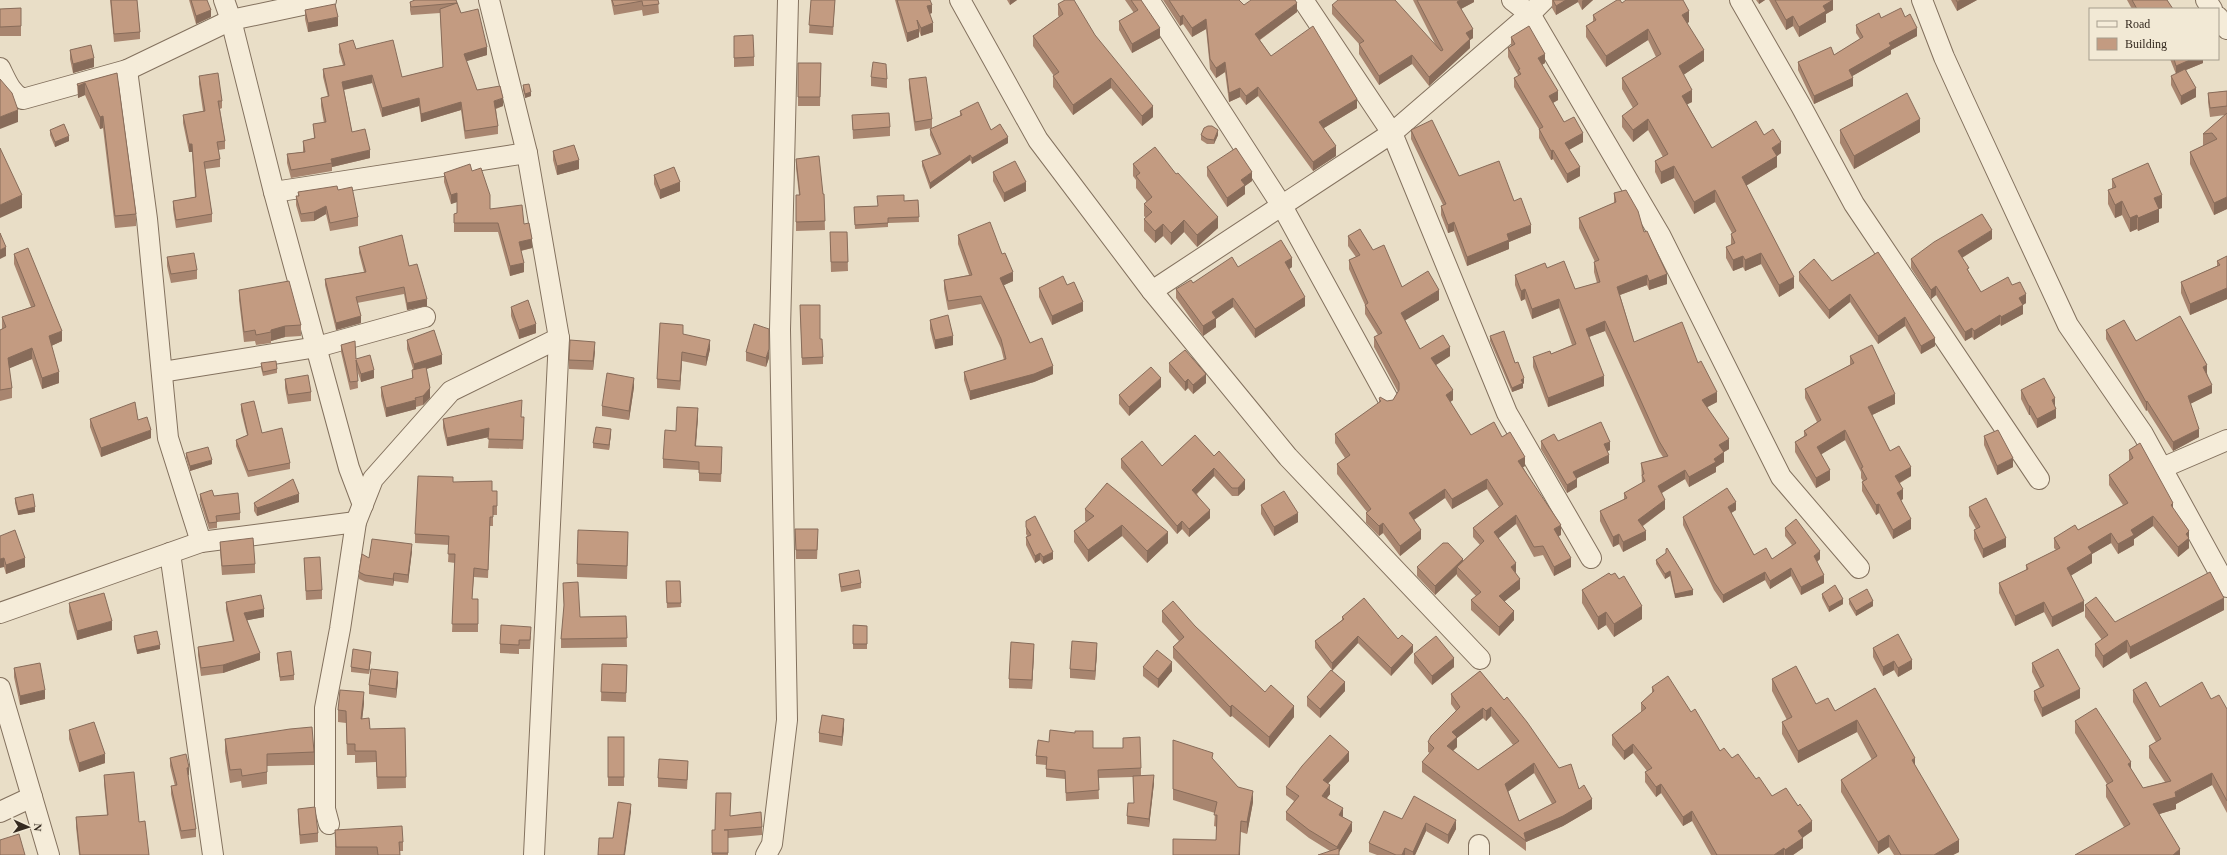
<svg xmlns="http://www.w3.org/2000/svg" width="2227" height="855" font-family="Georgia,serif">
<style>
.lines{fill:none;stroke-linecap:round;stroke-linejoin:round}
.minor-casing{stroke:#83715e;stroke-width:22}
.minor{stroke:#f5ecd9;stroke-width:20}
.wall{fill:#a8856f;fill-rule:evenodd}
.shaded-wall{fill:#886c5a}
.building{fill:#c39b81;stroke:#886c5a;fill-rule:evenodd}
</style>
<rect width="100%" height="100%" fill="#e9dec7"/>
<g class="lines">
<!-- minor casing -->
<g class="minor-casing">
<g id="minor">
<polyline points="224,0 231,20 274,192 349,468 363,505"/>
<polyline points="489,0 527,153 559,338 534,855"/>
<polyline points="960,0 1038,140 1152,291 1288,457 1480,659"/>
<polyline points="1149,0 1282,206 1388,399"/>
<polyline points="1303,0 1392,133 1507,413 1591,558"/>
<polyline points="1512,0 1530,14 1660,235 1781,477 1859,568"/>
<polyline points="1740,0 1801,106 1854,204 2039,479"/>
<polyline points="1922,0 1944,57 1964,101 2068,325 2143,434 2227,587"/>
<polyline points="2206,0 2212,9"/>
<polyline points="2218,17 2227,29"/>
<path d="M0,68C6,80 11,94 23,99L127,70L231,20L326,0"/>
<polyline points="127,70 147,219 168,438 201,542"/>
<polyline points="274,192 527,153"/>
<polyline points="1152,291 1392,133 1530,14 1544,0"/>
<polyline points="162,372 317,347 425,317"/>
<polyline points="2162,468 2227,440"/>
<polyline points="170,553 213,855"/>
<polyline points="0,613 201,542 356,522"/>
<polyline points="0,688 49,855"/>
<polyline points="0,812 32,797"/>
<polyline points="329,824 325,809 325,708 340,629 356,522 373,479 451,391 559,338"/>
<polyline points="766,855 772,844 787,720 780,330 788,0"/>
<polyline points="1479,855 1479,845"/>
</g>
</g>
<!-- minor -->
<use href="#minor" class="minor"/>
</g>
<!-- wall -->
<g class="wall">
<polygon points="110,0 137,0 140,32 140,39 114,42"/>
<polygon points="189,0 207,0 211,17 196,24"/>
<polygon points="456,0 461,13 487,55 466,61 477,90 503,106 496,109 498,126 498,134 465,139 461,110 421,122 419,106 382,117 372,83 344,90 352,132 370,158 332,167 332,171 291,178 287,163 287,154 303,152 303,141 314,138 313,124 324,123 321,106 321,98 328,97 323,77 323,69 343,65 339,52 339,44 356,49 402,77 443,67 440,13 411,15 410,10 410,2"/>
<polygon points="611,0 658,0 659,13 643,16 642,10 614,15"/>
<polygon points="811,0 835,0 833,35 809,33"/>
<polygon points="895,0 930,0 932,13 930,14 933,32 921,36 919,31 919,37 907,42"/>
<polygon points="1007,0 1017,0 1010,5"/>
<polygon points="1125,0 1141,0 1160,38 1132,53 1119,30 1119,21 1134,13"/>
<polygon points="1163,0 1239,0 1244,5 1297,12 1260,40 1271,56 1357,108 1324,128 1336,156 1313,171 1258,96 1246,105 1240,97 1229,102 1225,72 1216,78 1210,69 1206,29 1192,37 1183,24 1180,26"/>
<polygon points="1413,0 1474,0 1474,2 1461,9 1473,38 1470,40 1470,48 1429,86 1412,64 1379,85 1359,54 1359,44 1332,14 1332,5 1436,46"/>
<polygon points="1552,0 1593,0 1582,10 1578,2 1556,15 1552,8"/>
<polygon points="1756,0 1765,0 1759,4"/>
<polygon points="1769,0 1833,0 1833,10 1826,14 1826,22 1799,37 1793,26 1786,30"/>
<polygon points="1951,0 1977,0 1957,11"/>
<polygon points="2127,0 2167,0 2173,9 2132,9"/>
<polygon points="1622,3 1689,22 1687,23 1704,61 1683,75 1692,102 1687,104 1712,148 1764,135 1781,153 1777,156 1777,167 1746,186 1794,288 1779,297 1761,264 1745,271 1743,267 1733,271 1726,258 1726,247 1731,245 1731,234 1732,233 1715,202 1694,214 1674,178 1661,184 1655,172 1655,161 1663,157 1648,130 1633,142 1622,127 1622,116 1633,108 1622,89 1622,78 1656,57 1648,40 1606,67 1586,37 1586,26 1593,21 1593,15"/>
<polygon points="1058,4 1095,35 1153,117 1142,126 1111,88 1073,115 1053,87 1053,76 1054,76 1033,46 1033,36 1059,17 1058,15"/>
<polygon points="21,8 21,36 0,36 0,9"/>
<polygon points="305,10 338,26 308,32 305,19"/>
<polygon points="1905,17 1917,36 1891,50 1891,54 1852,76 1853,86 1814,104 1798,70 1798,62 1834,55 1860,39 1856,33 1856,25 1881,18"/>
<polygon points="734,36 754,57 754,66 734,67"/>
<polygon points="1511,37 1545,63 1542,65 1558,100 1553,103 1564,122 1583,142 1569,150 1580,176 1567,183 1553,159 1551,160 1539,138 1539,129 1514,87 1514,78 1518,76 1518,75 1508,57 1508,48 1511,46"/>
<polygon points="70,50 94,67 73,73 70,59"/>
<polygon points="2170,59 2203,59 2203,63 2186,70 2196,97 2181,105 2171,85 2171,76 2176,74"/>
<polygon points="798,63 821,63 820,106 798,106"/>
<polygon points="117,73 136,214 136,226 115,228 103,128 100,129 85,95 78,98 77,84"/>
<polygon points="199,76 222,101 222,108 220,109 225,141 225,149 218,150 220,159 220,167 205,169 212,214 212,222 176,228 173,209 173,201 195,197 192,152 189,152 183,123 183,115 203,111 199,84"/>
<polygon points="871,77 887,79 887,88 871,86"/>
<polygon points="909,79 932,119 932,128 915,131 909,88"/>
<polygon points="523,85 531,96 525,98 523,90"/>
<polygon points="2227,91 2227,209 2214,215 2190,164 2190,152 2203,146 2203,134 2225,115 2210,117 2208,102 2208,93"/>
<polygon points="960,111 991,130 1008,143 972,164 970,160 930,189 922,166 922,161 939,155 930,135 930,129 960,116"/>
<polygon points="852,115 890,127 890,136 853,139"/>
<polygon points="50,130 69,141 55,147 50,135"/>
<polygon points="1411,130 1459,176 1514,201 1531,233 1509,242 1509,249 1467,266 1454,231 1448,233 1441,215 1441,206 1443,205 1411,139"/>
<polygon points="1840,130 1920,132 1854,169 1840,143"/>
<polygon points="1201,135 1218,135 1214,144 1207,144 1201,140"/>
<polygon points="553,151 579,169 557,175 553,160"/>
<polygon points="796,159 823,194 824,194 825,230 796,231 796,195 799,195 796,168"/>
<polygon points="1133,164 1176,174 1218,228 1197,247 1184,232 1171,245 1163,236 1155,243 1144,231 1144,219 1146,218 1144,216 1144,204 1147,202 1136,188 1136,180 1133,176"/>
<polygon points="1207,167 1252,181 1245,186 1245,194 1227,207 1207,176"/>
<polygon points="472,171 490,209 524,224 532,248 521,251 524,272 510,276 498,232 454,232 454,214 457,213 457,202 451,204 444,182 444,173"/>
<polygon points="993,172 1026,191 1004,202 993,181"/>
<polygon points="654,175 680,191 660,199 654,184"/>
<polygon points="2112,179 2162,208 2159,209 2159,222 2138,231 2137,229 2130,232 2122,215 2115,218 2108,204 2108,190 2112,189"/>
<polygon points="338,190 358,217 358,226 330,231 326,214 314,221 301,222 296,205 296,196 298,196 298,192"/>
<polygon points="1614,193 1644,232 1667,284 1649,290 1647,285 1620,295 1634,342 1698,363 1717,402 1707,407 1729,449 1724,452 1724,462 1716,467 1716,472 1689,487 1685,479 1662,493 1665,509 1643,526 1646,540 1623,552 1619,544 1613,547 1600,521 1600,511 1624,499 1624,493 1642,483 1641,463 1663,457 1659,451 1605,331 1589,337 1604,386 1548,407 1533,367 1533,357 1551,354 1572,345 1559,308 1532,319 1525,299 1521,301 1515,285 1515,275 1547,268 1575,289 1597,283 1594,272 1594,262 1595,262 1579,228 1579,218 1614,203"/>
<polygon points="918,200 919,222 888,223 888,227 855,229 854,207 877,206 904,201"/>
<polygon points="830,232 847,232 848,271 831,272"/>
<polygon points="958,235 1002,254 1013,281 1004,285 1030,343 1053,374 1034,382 970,400 964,380 964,372 1004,360 1001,348 981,304 948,310 944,289 944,280 969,275 958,244"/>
<polygon points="1348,236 1373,250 1402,287 1439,300 1405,320 1420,349 1450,356 1436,365 1453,400 1450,402 1471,435 1502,437 1525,466 1523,467 1561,535 1558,536 1571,567 1554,576 1543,555 1534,557 1516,524 1498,538 1516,573 1520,589 1504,601 1514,620 1499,636 1471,610 1471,600 1476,596 1457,576 1457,574 1435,595 1417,576 1417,567 1463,561 1480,545 1473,537 1473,528 1499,507 1487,489 1452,509 1445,498 1414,520 1421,539 1400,556 1383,533 1379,536 1366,523 1366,513 1367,512 1337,474 1337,464 1345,458 1335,443 1335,434 1379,403 1379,399 1387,401 1393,400 1398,392 1374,347 1374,337 1378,335 1365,314 1365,305 1349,269 1349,260 1356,257 1348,246"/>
<polygon points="1992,239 1962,258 1969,272 1981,292 2012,285 2026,303 2023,305 2023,314 2001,326 2000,324 1974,340 1972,337 1965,341 1936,295 1931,299 1911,268 1911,259"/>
<polygon points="359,247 409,266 427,306 407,310 404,294 357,303 361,323 336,330 325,285 325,279 364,272 359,253"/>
<polygon points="1878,252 1935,346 1921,354 1905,326 1878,344 1850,302 1829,319 1799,281 1799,272 1832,281"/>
<polygon points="14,254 62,341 51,346 59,383 42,389 32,359 9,368 12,388 12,398 0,401 0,330 2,329 2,317 31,307 14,264"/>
<polygon points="2227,256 2227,299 2190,315 2181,293 2181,282 2217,266 2217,261"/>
<polygon points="167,257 197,270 197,279 171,283 167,266"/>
<polygon points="1238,267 1292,267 1289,269 1305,306 1255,338 1233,307 1216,319 1216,327 1203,336 1176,298 1176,289"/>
<polygon points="1067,285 1083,311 1052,325 1039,297 1039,288"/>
<polygon points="239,290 301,325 301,336 285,337 271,341 271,343 256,345 255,341 244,342 239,300"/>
<polygon points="800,305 820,339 823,357 823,364 802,365"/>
<polygon points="511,307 536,333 519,339 511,316"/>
<polygon points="930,320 953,345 935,349 930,329"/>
<polygon points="2106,330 2136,341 2207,373 2212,393 2190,404 2199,437 2173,451 2147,410 2146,411 2106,339"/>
<polygon points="683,334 710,349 706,366 682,361 680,390 657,388 657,379"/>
<polygon points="1490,336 1515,363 1524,383 1523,384 1523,388 1512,392 1490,341"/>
<polygon points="407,340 442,364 426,369 430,398 423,405 416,407 416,409 386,417 381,396 381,387 412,379 412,370 413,369 407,349"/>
<polygon points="341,345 356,359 374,378 361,382 357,370 358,388 350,390 341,352"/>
<polygon points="595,351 593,370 569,369 569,360"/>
<polygon points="746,352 769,358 766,367 746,361"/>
<polygon points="1850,356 1895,404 1872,415 1890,451 1911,476 1900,483 1903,499 1901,500 1911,529 1893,539 1879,513 1876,515 1862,491 1862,482 1863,481 1861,478 1861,472 1845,440 1821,454 1830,480 1816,488 1795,452 1795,442 1804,436 1804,431 1817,422 1805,398 1805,389 1850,365"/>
<polygon points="261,363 277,369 277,373 263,376 261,368"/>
<polygon points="1169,363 1206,383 1193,394 1188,388 1185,391 1169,372"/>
<polygon points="285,379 311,392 311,401 288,404 285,388"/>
<polygon points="634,387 629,420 602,416 602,406"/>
<polygon points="1161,387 1129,416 1119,404 1119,395"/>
<polygon points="2021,390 2055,407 2056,418 2037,428 2030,415 2029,415 2021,399"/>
<polygon points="241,404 262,433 290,463 290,469 248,477 236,446 236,440 247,435 241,411"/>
<polygon points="522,417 524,426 523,449 488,448 489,437 447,446 443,428 443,419"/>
<polygon points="698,417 696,446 722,456 721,482 699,481 699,470 663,468 663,459 676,431"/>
<polygon points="90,419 138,420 151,438 101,457 90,427"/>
<polygon points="611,433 609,450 593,448 593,443"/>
<polygon points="1195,435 1245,489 1238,496 1232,496 1214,476 1197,494 1210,518 1189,537 1182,529 1177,534 1121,468 1121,459 1162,466"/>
<polygon points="1984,436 2013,467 1997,475 1984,445"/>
<polygon points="1541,441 1558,441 1610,450 1607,451 1609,463 1577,478 1577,487 1567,493 1541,449"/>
<polygon points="2129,450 2173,509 2189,531 2189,548 2178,557 2153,526 2134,539 2134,545 2118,554 2111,543 2092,554 2092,563 2071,575 2084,611 2052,627 2044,612 2015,626 1999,593 1999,583 2026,570 2026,565 2056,550 2054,548 2054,538 2078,530 2123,505 2109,485 2109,475 2129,461"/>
<polygon points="186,453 212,464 190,471 186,458"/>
<polygon points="453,482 492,491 497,491 497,515 493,515 493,526 490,526 488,578 474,577 472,599 478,599 478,632 452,632 455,563 448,562 449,545 415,543 415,534"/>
<polygon points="200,494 214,496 240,513 240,520 217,522 217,528 209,529 200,501"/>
<polygon points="15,498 35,512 18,515 15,503"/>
<polygon points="299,502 257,516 254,511 254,503"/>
<polygon points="1261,505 1298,522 1274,536 1261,514"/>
<polygon points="1969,507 2006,547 1983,558 1974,539 1974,530 1976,529 1969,516"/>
<polygon points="1085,509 1168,543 1147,563 1122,536 1088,562 1074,542 1074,531 1086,522 1085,521"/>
<polygon points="1736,510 1731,513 1754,555 1772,559 1792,545 1785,536 1785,528 1820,559 1817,562 1824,583 1801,595 1791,576 1770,589 1765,580 1723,603 1714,590 1683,525 1683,517"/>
<polygon points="1026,521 1053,559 1043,564 1040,560 1035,563 1026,545 1026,537 1028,537 1026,534"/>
<polygon points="795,529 818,538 817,559 796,559"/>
<polygon points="0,536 25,567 6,574 4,567"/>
<polygon points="220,542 255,564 255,573 222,575 220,551"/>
<polygon points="628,545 627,579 577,577 577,564"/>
<polygon points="1666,549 1693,595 1675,598 1670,576 1665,579 1656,564 1656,560 1666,554"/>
<polygon points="412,551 408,583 394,581 393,586 365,582 359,579 359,572 369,558"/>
<polygon points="304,558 322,590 322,599 306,600"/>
<polygon points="839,574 861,583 861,588 841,592 839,578"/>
<polygon points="1611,575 1619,579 1642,619 1614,637 1606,625 1598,630 1582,603 1582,590"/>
<polygon points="666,581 680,581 681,607 667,608"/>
<polygon points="563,583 580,617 626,616 627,647 561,648 561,639 564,608"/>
<polygon points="1822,594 1843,604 1829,612 1822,598"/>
<polygon points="1849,599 1873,606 1856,616 1849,604"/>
<polygon points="226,602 264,617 247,620 260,660 223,673 201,676 198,655 198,647 233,642 226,610"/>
<polygon points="69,603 112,630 77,640 69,612"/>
<polygon points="2085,605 2115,622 2224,610 2130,659 2127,652 2103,668 2095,656 2095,644 2102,640 2085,617"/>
<polygon points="1162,611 1195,626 1265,692 1294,717 1269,748 1232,716 1230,717 1173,658 1173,647 1179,641 1162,622"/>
<polygon points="1342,617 1398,639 1413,652 1391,676 1358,643 1332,671 1345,691 1320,718 1307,706 1307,697 1332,670 1315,648 1315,641 1342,620"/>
<polygon points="853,625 867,626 867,649 853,649"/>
<polygon points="134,636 160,649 137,654 134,640"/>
<polygon points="531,636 530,649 519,649 519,654 500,653 500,644"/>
<polygon points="1873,648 1912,669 1898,677 1894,670 1883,676 1873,657"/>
<polygon points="1097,652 1095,680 1070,678 1070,669"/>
<polygon points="277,653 294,675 294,680 280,681 277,658"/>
<polygon points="1034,653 1032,689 1009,688 1009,679"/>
<polygon points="1414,654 1454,667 1432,685 1414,663"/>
<polygon points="371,656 369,674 351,672 351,667"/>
<polygon points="2032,663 2080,698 2042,717 2034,700 2034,691 2040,688 2032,672"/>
<polygon points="602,664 627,665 626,702 601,701"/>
<polygon points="1143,667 1172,671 1158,688 1143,676"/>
<polygon points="14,668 45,699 20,705 14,677"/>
<path d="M1480,671L1559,768L1579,789L1592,809L1563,826L1526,842V851L1422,772V762L1430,753L1428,752V742L1456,711L1451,704V694ZM1491,716L1513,745L1478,770L1453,751L1457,747V738L1483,718L1486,721ZM1534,773L1552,804L1519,821L1508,791Z"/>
<polygon points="1772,679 1816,704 1835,711 1875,688 1915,765 1959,852 1953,855 1894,855 1889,847 1878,854 1841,792 1841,780 1872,760 1857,732 1798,763 1782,734 1782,722 1787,720 1772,691"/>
<polygon points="398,681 396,698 369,694 369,685"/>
<polygon points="1652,687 1691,712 1720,751 1732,758 1756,779 1772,796 1812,831 1802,838 1803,848 1793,855 1711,855 1692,821 1683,826 1661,793 1656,797 1645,782 1645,772 1647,771 1633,753 1624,760 1612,745 1612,735 1641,712 1641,703 1652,693"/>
<polygon points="2133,690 2160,707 2211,699 2227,709 2227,813 2212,785 2176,804 2176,809 2159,814 2180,855 2124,827 2106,797 2106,785 2107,784 2075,733 2075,721 2131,769 2143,788 2165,782 2149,758 2149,746 2156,742 2133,702"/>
<polygon points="364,703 362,719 370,729 405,728 406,788 377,789 376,762 355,763 355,755 347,755 346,723 338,722 338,710"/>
<polygon points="844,728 842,746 819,742 819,733"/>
<polygon points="69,730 105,763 79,772 69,739"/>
<rect x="608" y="737" width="16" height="49"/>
<polygon points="225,739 314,752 314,765 267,766 267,784 242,788 241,781 230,783 225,752"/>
<polygon points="1173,740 1213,760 1238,787 1253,802 1247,834 1241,832 1216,840 1217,827 1214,826 1215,813 1173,800"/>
<polygon points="1093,748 1141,768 1141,776 1154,783 1149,827 1127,824 1127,816 1134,803 1133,777 1098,778 1099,799 1066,801 1065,779 1046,777 1046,765 1036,764 1036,756"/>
<polygon points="170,758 189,775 188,775 196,829 196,837 181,839 171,794 171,786 175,786 170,766"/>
<polygon points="1349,761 1327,784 1330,794 1327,798 1343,817 1352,831 1339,852 1339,855 1330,851 1309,838 1286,820 1286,812 1294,801 1286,795 1286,787"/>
<polygon points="688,770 687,789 658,787 658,778"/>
<polygon points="104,775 139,822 149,855 79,855 76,827 76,817 107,815 104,784"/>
<polygon points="298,809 318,833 318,842 300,844 298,818"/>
<polygon points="730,816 762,827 762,835 728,838 728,855 712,855 712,830 715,830"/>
<polygon points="1402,819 1456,829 1448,844 1426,831 1415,855 1377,855 1369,852 1369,843"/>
<polygon points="335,830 403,842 403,851 400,851 400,855 335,855"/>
</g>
<!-- shaded-wall -->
<g class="shaded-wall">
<polygon points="1010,0 1017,0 1010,5"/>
<polygon points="1460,0 1474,0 1474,2 1457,11 1457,2"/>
<polygon points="1566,0 1578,0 1578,2 1556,15 1556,6"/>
<polygon points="1583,0 1593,0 1582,10 1582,1"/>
<polygon points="1759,0 1765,0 1759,4"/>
<polygon points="1833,0 1833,10 1826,14 1826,22 1799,37 1799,27 1823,6"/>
<polygon points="1961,0 1977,0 1957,11 1957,2"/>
<polygon points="1297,3 1297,12 1255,43 1255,34"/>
<polygon points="932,5 932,13 927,14 927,6"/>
<polygon points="211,10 211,17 196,24 196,16"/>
<polygon points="1689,11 1689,22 1682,26 1682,15"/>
<polygon points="1183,15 1183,24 1180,26 1180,17"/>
<polygon points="1793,16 1793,26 1786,30 1786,20"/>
<polygon points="338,17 338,26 308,32 308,23"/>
<polygon points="1206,19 1206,29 1192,37 1192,28"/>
<polygon points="933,23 933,32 921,36 921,28"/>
<polygon points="1160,28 1160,38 1132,53 1132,44"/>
<polygon points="1917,28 1917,36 1891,50 1891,54 1849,78 1849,70 1889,43"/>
<polygon points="919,29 919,37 907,42 907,33"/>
<polygon points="1473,29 1473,38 1470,40 1470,48 1429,86 1429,77 1466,33"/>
<polygon points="1648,29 1648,40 1606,67 1606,56"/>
<polygon points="487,47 487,55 464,62 464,54"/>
<polygon points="1704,50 1704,61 1679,78 1679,66"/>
<polygon points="1545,54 1545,63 1538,67 1538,58"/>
<polygon points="1412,55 1412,64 1379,85 1379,76"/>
<polygon points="94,58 94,67 73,73 73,64"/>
<polygon points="2192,59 2203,59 2203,63 2176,74 2176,66"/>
<polygon points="1225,62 1225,72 1216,78 1216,68"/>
<polygon points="372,75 372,83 342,90 342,82"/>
<polygon points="1111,78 1111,88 1073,115 1073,105"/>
<polygon points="1853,78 1853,86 1814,104 1814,96"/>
<polygon points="85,83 85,95 78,98 78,86"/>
<polygon points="1258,87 1258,96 1246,105 1246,96"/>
<polygon points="1240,88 1240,97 1229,102 1229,93"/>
<polygon points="2196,88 2196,97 2181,105 2181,96"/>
<polygon points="1692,90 1692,102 1682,107 1682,96"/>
<polygon points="1558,91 1558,100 1549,105 1549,96"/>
<polygon points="531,92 531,96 525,98 525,94"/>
<polygon points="419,98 419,106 382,117 382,108"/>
<polygon points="503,98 503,106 494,109 494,101"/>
<polygon points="1357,99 1357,108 1319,131 1319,122"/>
<polygon points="461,102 461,110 421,122 421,114"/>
<polygon points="1153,106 1153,117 1142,126 1142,116"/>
<polygon points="18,110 18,122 0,129 0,117"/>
<polygon points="103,116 103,128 100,129 100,117"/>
<polygon points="1648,119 1648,130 1633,142 1633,130"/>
<polygon points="1920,119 1920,132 1854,169 1854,156"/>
<polygon points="1218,130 1218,135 1214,144 1214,140"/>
<polygon points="1583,133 1583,142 1565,152 1565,143"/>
<polygon points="69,136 69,141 55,147 55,142"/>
<polygon points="1008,137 1008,143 972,164 972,158"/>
<polygon points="1781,142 1781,153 1777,156 1777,167 1742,188 1742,177 1772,148"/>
<rect x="189" y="144" width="3" height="8"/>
<polygon points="1336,146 1336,156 1313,171 1313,162"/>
<polygon points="370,150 370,158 332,167 331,159"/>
<polygon points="1553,150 1553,159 1551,160 1551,151"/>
<polygon points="970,155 970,160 930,189 930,183"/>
<polygon points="579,160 579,169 557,175 557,166"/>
<polygon points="1674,166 1674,178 1661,184 1661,172"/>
<polygon points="1580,167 1580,176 1567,183 1567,174"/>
<polygon points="1252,172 1252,181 1245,186 1245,194 1227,207 1227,198 1241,180"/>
<polygon points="680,182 680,191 660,199 660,190"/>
<polygon points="1026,182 1026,191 1004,202 1004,193"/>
<polygon points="1715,190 1715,202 1694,214 1694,202"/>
<polygon points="457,193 457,202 451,204 451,195"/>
<polygon points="22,195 22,208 0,218 0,205"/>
<polygon points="2162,195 2162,208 2159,209 2159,222 2138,231 2138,218 2154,198"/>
<polygon points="2227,197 2227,209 2214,215 2214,203"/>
<polygon points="2122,201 2122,215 2115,218 2115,205"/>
<polygon points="326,206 326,214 314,221 314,212"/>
<polygon points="2137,215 2137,229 2130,232 2130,218"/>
<polygon points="1218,217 1218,228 1197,247 1197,235"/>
<polygon points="1184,220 1184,232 1171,245 1171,233"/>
<polygon points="1454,222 1454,231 1448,233 1448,225"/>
<polygon points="1163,224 1163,236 1155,243 1155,231"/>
<polygon points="1531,225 1531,233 1509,242 1509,249 1467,266 1467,257 1507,234"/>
<polygon points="1992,230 1992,239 1958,260 1958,251"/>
<polygon points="532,239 532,248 519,251 519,242"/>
<polygon points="6,247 6,256 0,259 0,250"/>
<polygon points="1761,253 1761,264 1745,271 1745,260"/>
<polygon points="1743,256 1743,267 1733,271 1733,260"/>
<polygon points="1292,258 1292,267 1285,272 1285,262"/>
<polygon points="524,263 524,272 510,276 510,266"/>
<polygon points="1013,272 1013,281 1000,287 1000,278"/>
<polygon points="1667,274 1667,284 1649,290 1649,281"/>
<polygon points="1647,275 1647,285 1617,296 1617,287"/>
<polygon points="1794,277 1794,288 1779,297 1779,285"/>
<polygon points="1936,286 1936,295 1931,299 1931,290"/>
<polygon points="2227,288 2227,299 2190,315 2190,304"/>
<polygon points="1525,289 1525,299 1521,301 1521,291"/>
<polygon points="1439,290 1439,300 1401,323 1401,313"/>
<polygon points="1850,294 1850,302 1829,319 1829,310"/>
<polygon points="2026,294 2026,303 2019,307 2019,298"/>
<polygon points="1305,297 1305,306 1255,338 1255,329"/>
<polygon points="1233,298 1233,307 1216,319 1216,327 1203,336 1203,326 1212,312"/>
<polygon points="427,299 427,306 407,310 407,303"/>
<polygon points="1559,299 1559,308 1532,319 1532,309"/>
<polygon points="1083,302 1083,311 1052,325 1052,316"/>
<polygon points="2023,305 2023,314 2001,326 2001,317"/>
<polygon points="2000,315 2000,324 1974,340 1974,331"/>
<polygon points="361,316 361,323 336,330 336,323"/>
<polygon points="1905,317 1905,326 1878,344 1878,336"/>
<polygon points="1605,321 1605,331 1586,338 1586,329"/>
<polygon points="536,324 536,333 519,339 519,330"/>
<polygon points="285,326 285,337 271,341 271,330"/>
<polygon points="1972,328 1972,337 1965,341 1965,332"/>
<polygon points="62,331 62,341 49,347 49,336"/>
<polygon points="953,336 953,345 935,349 935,340"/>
<polygon points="1935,338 1935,346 1921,354 1921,346"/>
<polygon points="710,340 710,349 706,366 706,357"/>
<polygon points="595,342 595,351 593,370 593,361"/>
<polygon points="1450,347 1450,356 1431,368 1431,358"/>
<polygon points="32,348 32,359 8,369 8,358"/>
<polygon points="769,349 769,358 766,367 766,358"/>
<polygon points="682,352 682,361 680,390 680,381"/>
<polygon points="442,355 442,364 414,373 414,364"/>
<polygon points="2207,365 2207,373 2203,375 2203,367"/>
<polygon points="1053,366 1053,374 1034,382 970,400 970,391"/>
<polygon points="374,370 374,378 361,382 361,374"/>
<polygon points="59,372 59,383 42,389 42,378"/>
<polygon points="1206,374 1206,383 1193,394 1193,385"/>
<polygon points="1604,376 1604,386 1548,407 1548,398"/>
<polygon points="634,378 634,387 629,420 629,411"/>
<polygon points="1161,378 1161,387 1129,416 1129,407"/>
<polygon points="1524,378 1524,383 1523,384 1523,388 1512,392 1512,388 1521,380"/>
<polygon points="1188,379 1188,388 1185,391 1185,382"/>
<polygon points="2212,385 2212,393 2188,405 2188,396"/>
<polygon points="430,388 430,398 423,405 423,396"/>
<polygon points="1453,390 1453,400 1446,405 1446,395"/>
<polygon points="1717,392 1717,402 1702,410 1702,400"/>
<polygon points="1895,394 1895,404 1868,417 1868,407"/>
<polygon points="2055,398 2055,407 2052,400"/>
<polygon points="416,400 416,409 386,417 386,408"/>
<polygon points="2147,401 2147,410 2146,411 2146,402"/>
<rect x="2029" y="406" width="1" height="9"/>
<polygon points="698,408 698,417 695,454 695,446"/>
<polygon points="2056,409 2056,418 2037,428 2037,419"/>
<polygon points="489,428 489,437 447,446 447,438"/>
<polygon points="611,429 611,433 609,450 609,445"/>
<polygon points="2199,429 2199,437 2173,451 2173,442"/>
<polygon points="151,430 151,438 101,457 101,448"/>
<polygon points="1845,430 1845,440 1817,457 1817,447"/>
<polygon points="1729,439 1729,449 1719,455 1719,445"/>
<polygon points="1610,442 1610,450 1604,453 1604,444"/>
<polygon points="1724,452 1724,462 1716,467 1716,472 1689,487 1689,477"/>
<polygon points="1609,455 1609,463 1573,480 1573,472"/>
<polygon points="1525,457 1525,466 1518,470 1518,461"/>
<polygon points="2013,458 2013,467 1997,475 1997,466"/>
<polygon points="212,460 212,464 190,471 190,466"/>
<polygon points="1911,467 1911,476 1895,485 1895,476"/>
<polygon points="1214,468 1214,476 1192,498 1192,490"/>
<polygon points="1685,470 1685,479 1658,495 1658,486"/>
<polygon points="1830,470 1830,480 1816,488 1816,478"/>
<polygon points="1487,479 1487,489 1452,509 1452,499"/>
<polygon points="1577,479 1577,487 1567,493 1567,485"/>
<polygon points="1245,480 1245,489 1238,496 1238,488"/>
<polygon points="1445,489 1445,498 1409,523 1409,513"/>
<polygon points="1903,489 1903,499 1897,503 1897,493"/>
<polygon points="299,494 299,502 257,516 257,508"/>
<polygon points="1665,500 1665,509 1638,529 1638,520"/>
<polygon points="1736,502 1736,510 1728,515 1728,507"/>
<polygon points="2173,503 2173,513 2171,505"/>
<polygon points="1879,504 1879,513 1876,515 1876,505"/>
<polygon points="35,507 35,512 18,515 18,511"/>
<polygon points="1210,510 1210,518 1189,537 1189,529"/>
<polygon points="1298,513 1298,522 1274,536 1274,527"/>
<polygon points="1516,515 1516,524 1494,542 1494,532"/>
<polygon points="2153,516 2153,526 2134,539 2134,545 2118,554 2118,544 2131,530"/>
<polygon points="1911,519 1911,529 1893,539 1893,530"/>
<polygon points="1182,521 1182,529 1177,534 1177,526"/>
<polygon points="1383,523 1383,533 1379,536 1379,526"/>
<polygon points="1122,525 1122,536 1088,562 1088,550"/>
<polygon points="1561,525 1561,535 1554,538 1554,529"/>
<polygon points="1421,530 1421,539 1400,556 1400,546"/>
<polygon points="1646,531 1646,540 1623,552 1623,542"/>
<polygon points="2189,531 2189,548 2178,557 2178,547 2186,534"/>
<polygon points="1168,532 1168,543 1147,563 1147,551"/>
<polygon points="2111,533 2111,543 2092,554 2092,563 2067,578 2067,568 2088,547"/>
<polygon points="1619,534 1619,544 1613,547 1613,537"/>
<polygon points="2006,538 2006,547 1983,558 1983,549"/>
<polygon points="412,544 412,551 408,583 408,575"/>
<polygon points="1820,551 1820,559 1814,564 1814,556"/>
<polygon points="1053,552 1053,559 1043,564 1043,557"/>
<polygon points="1040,553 1040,560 1035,563 1035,556"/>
<polygon points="4,558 4,567 0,568 0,559"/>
<polygon points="25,558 25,567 6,574 6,565"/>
<polygon points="1571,558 1571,567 1554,576 1554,567"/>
<polygon points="1463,559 1463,568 1457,567 1457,574 1435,595 1435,586"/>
<polygon points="1516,563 1516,573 1511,567"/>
<polygon points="1791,568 1791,576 1770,589 1770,581"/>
<polygon points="1670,571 1670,576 1665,579 1665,574"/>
<polygon points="1765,572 1765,580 1723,603 1723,595"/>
<polygon points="394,573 394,581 393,586 393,579"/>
<polygon points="1824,575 1824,583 1801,595 1801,587"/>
<polygon points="1520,579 1520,589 1499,606 1499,596"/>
<polygon points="1693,590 1693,595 1675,598 1675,594"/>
<polygon points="2224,598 2224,610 2130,659 2130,647"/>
<polygon points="1843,599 1843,604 1829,612 1829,607"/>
<polygon points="1873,601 1873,606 1856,616 1856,611"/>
<polygon points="2084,601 2084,611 2052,627 2052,617"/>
<polygon points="2044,602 2044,612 2015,626 2015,616"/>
<polygon points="1642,606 1642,619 1614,637 1614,624"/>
<polygon points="264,609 264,617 244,621 244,613"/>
<polygon points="1514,611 1514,620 1499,636 1499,627"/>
<polygon points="1606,612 1606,625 1598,630 1598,617"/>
<polygon points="112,621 112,630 77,640 77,631"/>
<polygon points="1358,636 1358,643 1332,671 1332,663"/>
<polygon points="2127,640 2127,652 2103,668 2103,656"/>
<polygon points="1097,643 1097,652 1095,680 1095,671"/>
<polygon points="1034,644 1034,653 1032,689 1032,680"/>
<polygon points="160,645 160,649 137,654 137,650"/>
<polygon points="1413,645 1413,652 1391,676 1391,668"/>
<polygon points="371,652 371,656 369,674 369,670"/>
<polygon points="260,653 260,660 223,673 223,665"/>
<polygon points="1454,658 1454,667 1432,685 1432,676"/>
<polygon points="1912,660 1912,669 1898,677 1898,668"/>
<polygon points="1894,661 1894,670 1883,676 1883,667"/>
<polygon points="1172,662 1172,671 1158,688 1158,679"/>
<polygon points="398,672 398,681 396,698 396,689"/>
<polygon points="1345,682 1345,691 1320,718 1320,709"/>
<polygon points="2080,689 2080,698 2042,717 2042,708"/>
<polygon points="45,690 45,699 20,705 20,696"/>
<polygon points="364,692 364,703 361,730 361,719"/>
<polygon points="1232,705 1232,716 1230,717 1230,707"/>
<polygon points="1294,706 1294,717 1269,748 1269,737"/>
<polygon points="1491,707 1491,716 1486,721 1486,711"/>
<polygon points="1483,708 1483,718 1457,738 1457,747 1447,756 1447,746 1452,732"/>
<polygon points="844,719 844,728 842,746 842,737"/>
<polygon points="1857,720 1857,732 1798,763 1798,751"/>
<polygon points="1633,744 1633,753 1624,760 1624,751"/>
<polygon points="1349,752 1349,761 1323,789 1323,780"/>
<polygon points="105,754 105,763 79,772 79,763"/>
<polygon points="1915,758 1915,770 1912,760"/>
<polygon points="2131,762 2131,774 2128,764"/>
<polygon points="1534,763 1534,773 1505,794 1505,784"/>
<polygon points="189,767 189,775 187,776 187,768"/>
<polygon points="2212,773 2212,785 2176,804 2176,809 2153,816 2153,804"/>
<polygon points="1154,775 1154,783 1149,827 1149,819"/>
<polygon points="1661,784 1661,793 1656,797 1656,787"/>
<polygon points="1330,785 1330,794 1322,804 1322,796"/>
<polygon points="1253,791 1253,802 1247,834 1247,822"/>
<polygon points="1592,799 1592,809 1563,826 1526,842 1524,833"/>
<polygon points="631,804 631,812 625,855 624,855"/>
<polygon points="1343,808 1343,817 1339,815"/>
<polygon points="1692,811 1692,821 1683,826 1683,817"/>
<polygon points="1456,820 1456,829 1448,844 1448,835"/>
<polygon points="1241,821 1240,855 1239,855"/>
<polygon points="1812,821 1812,831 1798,841 1798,831"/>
<polygon points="1352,822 1352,831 1339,852 1339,855 1337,855 1337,847"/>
<polygon points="1426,823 1426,831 1415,855 1413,855 1413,852"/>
<polygon points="1889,835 1889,847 1878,854 1878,842"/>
<polygon points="1803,838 1803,848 1793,855 1785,855 1785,850"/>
<polygon points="1959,840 1959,852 1953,855 1934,855"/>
<polygon points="1405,848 1405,855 1402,855"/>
<polygon points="1784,848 1784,855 1774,855"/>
<polygon points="2180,849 2180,855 2173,855"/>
</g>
<!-- building -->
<g class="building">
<polygon points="111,0 137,0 140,32 114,34"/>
<polygon points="191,0 207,0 211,10 196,16"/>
<polygon points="415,0 456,0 461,13 478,9 487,47 464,54 477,90 500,86 503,98 494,101 498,126 465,131 461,102 421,114 419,98 382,108 372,75 342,82 352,132 365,129 370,150 331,159 332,163 291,170 287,154 305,152 303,141 315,138 313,124 326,122 321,98 329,96 323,69 345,65 339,44 353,40 356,49 393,40 402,77 443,67 440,9 457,3 411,7 410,2"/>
<polygon points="612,0 658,0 659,4 643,6 642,1 614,6"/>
<polygon points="811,0 835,0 833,27 809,25"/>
<polygon points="897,0 930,0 932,5 927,6 933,23 921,28 917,20 919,29 907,33"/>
<polygon points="1065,0 1074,0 1095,35 1153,106 1142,116 1111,78 1073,105 1053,76 1059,72 1033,36 1063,14 1058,4"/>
<polygon points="1131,0 1141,0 1160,28 1132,44 1119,21 1138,10"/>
<polygon points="1169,0 1239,0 1244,5 1251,0 1295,0 1297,3 1255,34 1271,56 1313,26 1357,99 1319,122 1336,146 1313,162 1258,87 1246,96 1240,88 1229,93 1225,62 1216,68 1210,59 1206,19 1192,28 1183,15 1180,17"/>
<polygon points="1338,0 1395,0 1441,51 1443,50 1417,0 1460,0 1457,2 1473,29 1466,33 1470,39 1429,77 1412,55 1379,76 1359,44 1364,41 1332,5"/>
<polygon points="1553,0 1566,0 1556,6"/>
<polygon points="1617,0 1620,0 1622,3 1626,0 1683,0 1689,11 1682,15 1704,50 1679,66 1692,90 1682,96 1712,148 1756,121 1764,135 1773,129 1781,142 1772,148 1777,156 1742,177 1794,277 1779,285 1761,253 1745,260 1743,256 1733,260 1726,247 1735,243 1731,234 1736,231 1715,190 1694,202 1674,166 1661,172 1655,161 1668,154 1648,119 1633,130 1622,116 1638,104 1622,78 1661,54 1648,29 1606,56 1586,26 1596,20 1593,15"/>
<polygon points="1775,0 1833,0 1823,6 1826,11 1799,27 1793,16 1786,20"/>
<polygon points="1956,0 1961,0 1957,2"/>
<polygon points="2132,0 2167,0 2173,9 2137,9"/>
<polygon points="335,4 338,17 308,23 305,10"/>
<polygon points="21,8 21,26 0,27 0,9"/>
<polygon points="1901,8 1905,17 1910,14 1917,28 1889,43 1891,46 1849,70 1853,78 1814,96 1798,62 1831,47 1834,55 1863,37 1856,25 1879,13 1881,18"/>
<polygon points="1529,26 1545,54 1538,58 1558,91 1549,96 1564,122 1574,117 1583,133 1565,143 1580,167 1567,174 1553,150 1551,151 1539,129 1543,127 1514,78 1521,74 1518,70 1520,69 1508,48 1515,44 1511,37"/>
<polygon points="753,35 754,57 734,58 734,36"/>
<polygon points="91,45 94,58 73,64 70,50"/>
<polygon points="2174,59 2192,59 2176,66"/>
<polygon points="873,62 886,64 887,79 871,77"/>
<polygon points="798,63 821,63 820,97 798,97"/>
<polygon points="2185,69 2196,88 2181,96 2171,76"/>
<polygon points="117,73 136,214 115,216 103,116 100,117 85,83 78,86 77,84"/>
<polygon points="218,73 222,101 218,101 225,141 217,142 220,159 204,162 212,214 176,220 173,201 196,197 192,144 189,144 183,115 205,111 199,76"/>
<polygon points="926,77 932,119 915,122 909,79"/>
<polygon points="0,79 12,93 18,110 0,117"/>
<polygon points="529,84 531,92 525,94 523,85"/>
<polygon points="2227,91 2227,106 2210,108 2208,93"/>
<polygon points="1907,93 1920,119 1854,156 1840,130"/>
<polygon points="978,102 991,130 1000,124 1008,137 972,158 970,155 930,183 922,161 941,154 930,129 962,115 960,111"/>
<polygon points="889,113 890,127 853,130 852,115"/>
<polygon points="2227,113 2227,197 2214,203 2190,152 2217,139 2212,133 2203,134"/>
<polygon points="1432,120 1459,176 1499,161 1514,201 1521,198 1531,225 1507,234 1509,240 1467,257 1454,222 1448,225 1441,206 1446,204 1411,130"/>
<polygon points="64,124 69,136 55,142 50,130"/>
<polygon points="1208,126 1212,126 1218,130 1214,140 1207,139 1201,135 1204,128"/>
<polygon points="574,145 579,160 557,166 553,151"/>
<polygon points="1155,147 1176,174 1178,173 1218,217 1197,235 1184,220 1171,233 1163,224 1155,231 1144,219 1152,212 1144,204 1152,197 1136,176 1140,173 1133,164"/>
<polygon points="0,148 22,195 0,205"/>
<polygon points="1236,148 1252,172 1241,180 1245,185 1227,198 1207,167"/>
<polygon points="819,156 823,194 824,194 825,221 796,222 796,195 800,195 796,159"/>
<polygon points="1015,161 1026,182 1004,193 993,172"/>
<polygon points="2148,163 2162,195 2154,198 2159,209 2138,218 2137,215 2130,218 2122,201 2115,205 2108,190 2116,187 2112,179"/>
<polygon points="470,164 472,171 481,168 490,195 490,209 522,205 524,224 529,223 532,239 519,242 524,263 510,266 498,223 454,223 454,214 457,213 457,193 451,195 444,173"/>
<polygon points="674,167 680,182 660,190 654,175"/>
<polygon points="337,186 338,190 352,187 358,217 330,223 326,206 314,212 301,214 296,196 299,196 298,192"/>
<polygon points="1626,190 1638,211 1644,232 1647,231 1667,274 1649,281 1647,275 1617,287 1634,342 1682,322 1698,363 1701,361 1717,392 1702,400 1729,439 1719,445 1724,452 1714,459 1716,462 1689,477 1685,470 1658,486 1665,500 1638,520 1646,531 1623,542 1619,534 1613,537 1600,511 1627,498 1624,493 1645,481 1642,475 1644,474 1641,463 1668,456 1659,441 1605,321 1586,329 1604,376 1548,398 1533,357 1550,351 1551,354 1576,344 1559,299 1532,309 1525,289 1521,291 1515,275 1545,263 1547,268 1564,261 1575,289 1600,282 1594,262 1599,260 1579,218 1616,202 1614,193"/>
<polygon points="904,195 904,201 918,200 919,217 888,218 888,223 855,225 854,207 878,206 877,196"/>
<polygon points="1982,214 1992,230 1958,251 1969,268 1967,269 1981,292 2008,277 2012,285 2020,282 2026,294 2019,298 2023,305 2001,317 2000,315 1974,331 1972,328 1965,332 1936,286 1931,290 1911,259 1934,242"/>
<polygon points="990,222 1002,254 1005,253 1013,272 1000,278 1030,343 1042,338 1053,366 1034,374 970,391 964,372 1006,359 1001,339 981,296 948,301 944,280 972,275 958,235"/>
<polygon points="1360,229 1373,250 1384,245 1402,287 1428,271 1439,290 1401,313 1420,349 1443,335 1450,347 1431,358 1453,390 1446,395 1471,435 1494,422 1502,437 1510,432 1525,457 1518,461 1561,525 1554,529 1571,558 1554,567 1543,546 1534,547 1516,515 1494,532 1516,563 1511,567 1520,579 1499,596 1514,611 1499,627 1471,600 1481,592 1457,567 1484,541 1473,528 1503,504 1487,479 1452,499 1445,489 1409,513 1421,530 1400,546 1383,523 1379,526 1366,513 1371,509 1337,464 1350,455 1335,434 1381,401 1379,399 1380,397 1387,401 1393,400 1399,390 1399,383 1374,337 1382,333 1365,305 1368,303 1349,260 1360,255 1348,236"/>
<polygon points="830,232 847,232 848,262 831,262"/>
<polygon points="0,233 6,247 0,250"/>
<polygon points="402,235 409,266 417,264 427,299 407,303 404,287 356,297 361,316 336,323 325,279 366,272 359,247"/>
<polygon points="1281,240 1292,258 1285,262 1305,297 1255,329 1233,298 1212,312 1216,318 1203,326 1176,289 1191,280 1193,283 1232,257 1238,267"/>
<polygon points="28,248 62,331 49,336 59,372 42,378 32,348 8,358 12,388 0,390 0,330 6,327 2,317 35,306 14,254"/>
<polygon points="1878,252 1935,338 1921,346 1905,317 1878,336 1850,294 1829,310 1799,272 1814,259 1832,281"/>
<polygon points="194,253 197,270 171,274 167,257"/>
<polygon points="2227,256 2227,288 2190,304 2181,282 2220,265 2217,261"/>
<polygon points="1063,276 1067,285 1074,282 1083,302 1052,316 1039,288"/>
<polygon points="289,281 301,325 285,326 271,330 271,332 256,335 255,330 244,332 239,290"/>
<polygon points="528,300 536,324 519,330 511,307"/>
<polygon points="800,305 820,305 820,339 822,339 823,357 802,358"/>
<polygon points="948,315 953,336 935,340 930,320"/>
<polygon points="2180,316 2207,365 2203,367 2212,385 2188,396 2199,429 2173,442 2147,401 2146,402 2106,330 2124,320 2136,341"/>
<polygon points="660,323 683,325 683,334 710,340 706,357 682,352 680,381 657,379"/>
<polygon points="754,324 769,329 769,349 766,358 746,352"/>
<polygon points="434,330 442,355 414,364 407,340"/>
<polygon points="1504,331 1515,363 1518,362 1524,378 1521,380 1523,383 1512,388 1490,336"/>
<polygon points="570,340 595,342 593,361 569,360"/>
<polygon points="355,341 356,359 370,355 374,370 361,374 356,360 358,381 350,382 341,345"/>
<polygon points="1872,345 1895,394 1868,407 1890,451 1899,446 1911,467 1895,476 1903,489 1897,493 1911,519 1893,530 1879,504 1876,505 1862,482 1867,479 1861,468 1863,467 1845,430 1817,447 1830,470 1816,478 1795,442 1807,435 1804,431 1821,420 1805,389 1854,363 1850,356"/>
<polygon points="1185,350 1206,374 1193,385 1188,379 1185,382 1169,363"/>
<polygon points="276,361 277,369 263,372 261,363"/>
<polygon points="426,367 430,388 423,396 415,398 416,400 386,408 381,387 413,378 412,370"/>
<polygon points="1151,367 1161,378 1129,407 1119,395"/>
<polygon points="607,373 634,378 629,411 602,406"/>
<polygon points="308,375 311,392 288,395 285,379"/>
<polygon points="2044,378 2055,398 2052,400 2056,409 2037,419 2030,406 2029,406 2021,390"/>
<polygon points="522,400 521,417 524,417 523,440 488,439 489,428 447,438 443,419"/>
<polygon points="254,401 262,433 282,428 290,463 248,471 236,440 248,435 241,404"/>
<polygon points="135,402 138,420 147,417 151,430 101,448 90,419"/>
<polygon points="677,407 698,408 695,446 722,447 721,474 699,473 699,462 663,459 665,430 676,431"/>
<polygon points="1601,422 1610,442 1604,444 1609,455 1573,472 1577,479 1567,485 1541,441 1554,434 1558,441"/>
<polygon points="596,427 611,429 609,445 593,443"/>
<polygon points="1998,430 2013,458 1997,466 1984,436"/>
<polygon points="1195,435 1214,456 1219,451 1245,480 1238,488 1232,488 1214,468 1192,490 1210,510 1189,529 1182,521 1177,526 1121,459 1142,441 1162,466"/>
<polygon points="2140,443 2173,503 2171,505 2189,531 2186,534 2189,538 2178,547 2153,516 2131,530 2134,535 2118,544 2111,533 2088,547 2092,553 2067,568 2084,601 2052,617 2044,602 2015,616 1999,583 2028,569 2026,565 2060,548 2054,538 2075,525 2078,530 2128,503 2109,475 2133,458 2129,450"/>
<polygon points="208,447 212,460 190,466 186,453"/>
<polygon points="418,476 453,477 453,482 492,481 492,491 497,491 497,506 493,506 493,517 490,517 488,570 474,568 472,599 478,599 478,624 452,624 455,554 448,554 449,536 415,534"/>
<polygon points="293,479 299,494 257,508 254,503"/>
<polygon points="1107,483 1168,532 1147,551 1122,525 1088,550 1074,531 1094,516 1085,509"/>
<polygon points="1727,488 1736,502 1728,507 1754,555 1766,548 1772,559 1796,543 1785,528 1796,519 1820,551 1814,556 1824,575 1801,587 1791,568 1770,581 1765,572 1723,595 1714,582 1683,517"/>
<polygon points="212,490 214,496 238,493 240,513 216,516 217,522 209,523 200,494"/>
<polygon points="1284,491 1298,513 1274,527 1261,505"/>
<polygon points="33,494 35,507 18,511 15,498"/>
<polygon points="1986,498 2006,538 1983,549 1974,530 1980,527 1969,507"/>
<polygon points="1035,516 1053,552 1043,557 1040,553 1035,556 1026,537 1031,535 1026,527 1026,521"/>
<polygon points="795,529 818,529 817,550 796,550"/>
<polygon points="15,530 25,558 6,565 4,558 0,559 0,536"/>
<polygon points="578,530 628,532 627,566 577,564"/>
<polygon points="253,538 255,564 222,566 220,542"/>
<polygon points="372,539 412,544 408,575 394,573 393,579 365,575 359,572 362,554 369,558"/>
<polygon points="1443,543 1448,543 1463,559 1435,586 1417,567"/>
<polygon points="1667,548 1693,590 1675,594 1670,571 1665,574 1656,560 1666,553 1666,549"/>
<polygon points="320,557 322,590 306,591 304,558"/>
<polygon points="859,570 861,583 841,587 839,574"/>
<polygon points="2210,572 2224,598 2130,647 2127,640 2103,656 2095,644 2108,635 2085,605 2096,597 2115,622"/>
<polygon points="1609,573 1611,575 1615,573 1619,579 1624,576 1642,606 1614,624 1606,612 1598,617 1582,590"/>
<polygon points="666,581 680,581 681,603 667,603"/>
<polygon points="578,582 580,617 626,616 627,638 561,639 564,605 563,583"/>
<polygon points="1835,585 1843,599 1829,607 1822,594"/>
<polygon points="1867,589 1873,601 1856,611 1849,599"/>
<polygon points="104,593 112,621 77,631 69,603"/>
<polygon points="261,595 264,609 244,613 260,653 223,665 201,668 198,647 234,641 226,602"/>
<polygon points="1364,598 1398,639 1402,635 1413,645 1391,668 1358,636 1332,663 1315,641 1344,619 1342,617"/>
<polygon points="1173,601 1195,626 1265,692 1271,685 1294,706 1269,737 1232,705 1230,707 1173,647 1184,637 1162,611"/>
<polygon points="501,625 531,627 530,640 519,640 519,645 500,644"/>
<polygon points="853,625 867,626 867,644 853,644"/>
<polygon points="157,631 160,645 137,650 134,636"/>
<polygon points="1898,634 1912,660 1898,668 1894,661 1883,667 1873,648"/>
<polygon points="1436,636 1454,658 1432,676 1414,654"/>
<polygon points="1072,641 1097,643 1095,671 1070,669"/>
<polygon points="1011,642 1034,644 1032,680 1009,679"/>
<polygon points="353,649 371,652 369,670 351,667"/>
<polygon points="2058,649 2080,689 2042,708 2034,691 2044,686 2032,663"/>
<polygon points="1157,650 1172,662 1158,679 1143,667"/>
<polygon points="291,651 294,675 280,677 277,653"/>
<polygon points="40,663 45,690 20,696 14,668"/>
<polygon points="602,664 627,665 626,693 601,692"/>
<polygon points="1796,666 1816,704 1828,698 1835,711 1875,688 1915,758 1912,760 1959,840 1934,855 1901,855 1889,835 1878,842 1841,780 1877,756 1857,720 1798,751 1782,722 1792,717 1772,679"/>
<polygon points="371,669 398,672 396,689 369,685"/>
<polygon points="1331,670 1345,682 1320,709 1307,697"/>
<path d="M1480,671L1504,700L1507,697L1527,722L1559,768L1571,764L1579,789L1584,785L1592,799L1563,816L1524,833L1526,841L1422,762L1434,748L1428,742L1431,736L1460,707L1451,694ZM1491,707L1519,741L1478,770L1447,746L1457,737L1452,732L1483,708L1486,711ZM1534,763L1556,802L1519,821L1505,784Z"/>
<polygon points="1668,676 1691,712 1695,709 1720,751 1724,748 1732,758 1738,754 1756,779 1759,777 1772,796 1786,788 1798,806 1800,804 1812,821 1798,831 1803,838 1785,850 1784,848 1774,855 1716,855 1717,855 1692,811 1683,817 1661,784 1656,787 1645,772 1652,768 1633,744 1624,751 1612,735 1646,708 1641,703 1654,691 1652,687"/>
<polygon points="2146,682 2160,707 2202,682 2211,699 2219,695 2227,709 2227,801 2212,773 2175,792 2176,797 2153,804 2180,849 2173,855 2075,855 2130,824 2106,785 2113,781 2075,721 2096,708 2131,762 2128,764 2143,788 2171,781 2149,746 2161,739 2133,690"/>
<polygon points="340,690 364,692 361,719 369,718 370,729 405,728 406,777 377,777 376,751 355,751 355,744 347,744 346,711 338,710"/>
<polygon points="822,715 844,719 842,737 819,733"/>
<polygon points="94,722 105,754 79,763 69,730"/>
<polygon points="312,727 314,752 267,754 267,772 242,776 241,769 230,770 225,739 290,729"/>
<polygon points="1050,730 1075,733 1075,731 1093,731 1093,748 1123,748 1123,738 1140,737 1141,768 1098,770 1099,790 1066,793 1065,771 1046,769 1047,757 1036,756 1038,740 1049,742"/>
<polygon points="1330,735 1349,752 1323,780 1330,785 1322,796 1343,808 1339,815 1352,822 1337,847 1309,830 1286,812 1299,796 1286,787 1302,766"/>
<rect x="608" y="737" width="16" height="40"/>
<polygon points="1173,740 1213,753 1212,758 1238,787 1253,791 1247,822 1241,821 1239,855 1173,855 1173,839 1216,840 1217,815 1214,815 1217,802 1173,789"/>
<polygon points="186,754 189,767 187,768 196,829 181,831 171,786 177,785 170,758"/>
<polygon points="659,759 688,761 687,780 658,778"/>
<polygon points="134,772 139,822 145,821 149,855 80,855 76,817 108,815 104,775"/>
<polygon points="1154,775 1149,819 1127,816 1128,803 1134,803 1133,776"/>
<polygon points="716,793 731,793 730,816 761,812 762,827 724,830 728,830 728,853 712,853 712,830 715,830"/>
<polygon points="1414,796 1456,820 1448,835 1426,823 1413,852 1405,848 1402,855 1396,855 1369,843 1384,811 1402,819"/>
<polygon points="618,802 631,804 624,855 598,855 599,838 613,838"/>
<polygon points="315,807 318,833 300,835 298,809"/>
<polygon points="402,826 403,842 399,842 400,855 378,855 377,847 336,847 335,830"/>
<polygon points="19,834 25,855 0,855 0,840"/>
<polygon points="1339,848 1339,855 1318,855"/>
</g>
<!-- legend -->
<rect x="2089" y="8" width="130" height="52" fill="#f2e9d5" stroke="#a69d8d"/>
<rect x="2097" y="21" width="20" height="6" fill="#f5ecd9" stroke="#a69d8d"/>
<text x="2125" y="28" font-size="12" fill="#352a20">Road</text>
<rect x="2097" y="38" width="20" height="12" fill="#c39b81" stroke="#a69d8d"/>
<text x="2125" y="48" font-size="12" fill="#352a20">Building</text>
<!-- north arrow -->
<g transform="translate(28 827) rotate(93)" stroke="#f2e9d5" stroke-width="3" paint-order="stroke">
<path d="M0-3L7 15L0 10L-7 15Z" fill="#352a20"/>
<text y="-6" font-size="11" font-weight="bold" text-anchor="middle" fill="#352a20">N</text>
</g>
</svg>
